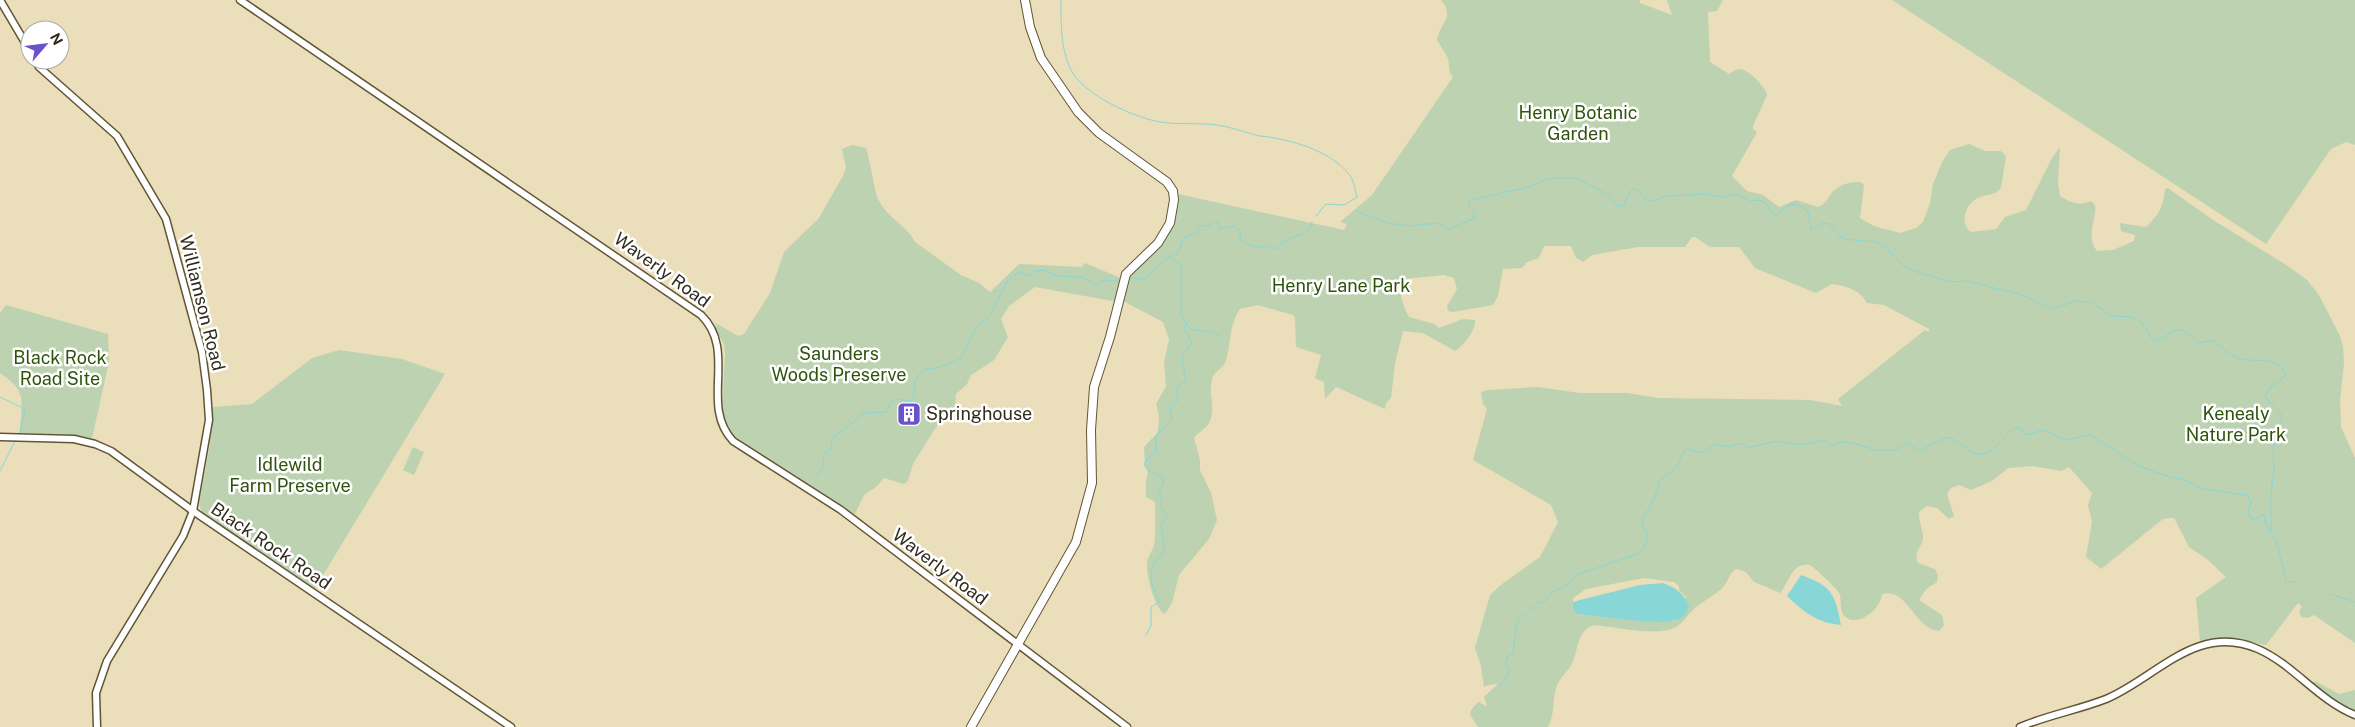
<svg xmlns="http://www.w3.org/2000/svg" width="2355" height="727" font-family="'Public Sans',sans-serif">
<style>
.green{fill:#bdd2b1;fill-rule:evenodd}
.water{fill:#89d6d6}
.lines{fill:none;stroke-linecap:round;stroke-linejoin:round}
.stream{stroke:#89d6d6;stroke-width:1}
.tertiary-casing{stroke:#615535;stroke-width:9}
.secondary-casing{stroke:#615535;stroke-width:10}
.tertiary{stroke:#fff;stroke-width:6}
.secondary{stroke:#fff;stroke-width:8}
.labels{text-anchor:middle;stroke-width:5;stroke-linejoin:round;paint-order:stroke}
.park-label{font-size:18px;fill:#2e530b;stroke:#fff}
.street-label{font-size:18px;fill:#312c1e;stroke:#fff}
.poi-label{font-size:18px;fill:#312c1e;stroke:#fff;text-anchor:start}
</style>
<rect width="100%" height="100%" fill="#ebdeba"/>
<!-- green -->
<g class="green">
<path d="M1441,0H1640V3L1672,15L1667,0H1723L1717,11L1708,12L1710,62L1729,74C1732,72 1736,69 1740,69C1749,70 1765,86 1767,95L1753,126V129L1757,132L1732,176L1747,191L1763,195L1779,207L1796,200L1818,207C1832,202 1827,188 1849,183C1855,182 1860,181 1864,185L1860,218L1874,226L1900,233L1916,228L1923,222L1930,203L1933,184L1942,162L1950,150L1969,144L1985,151H2001L2006,156L2001,188C1994,197 1985,193 1976,199C1965,206 1959,223 1971,232L1996,229L2005,217L2026,210L2052,158L2060,147L2058,182L2060,196C2071,203 2079,206 2091,201L2095,205C2097,219 2085,237 2097,251L2113,250L2134,241L2135,235L2121,231L2120,223L2146,227C2159,215 2163,207 2165,189L2168,188L2213,220L2288,266L2307,280L2319,295L2340,336L2343,347L2344,363L2340,401L2341,427L2355,458V643L2314,615L2308,618L2301,617L2299,611L2302,607L2298,603L2266,645L2230,638L2200,642L2196,598L2226,577L2208,560L2189,547L2174,518L2163,519L2101,569L2086,557L2092,522L2088,505L2092,493L2069,467L2061,471L2032,466L2008,468L1992,481L1971,490L1959,485L1951,488L1947,494L1954,516L1949,519L1937,508L1927,506L1919,512C1919,521 1922,528 1923,536C1924,547 1912,551 1918,563L1935,569L1938,575L1937,582L1926,589L1919,600L1942,615L1944,625L1939,631C1913,628 1908,587 1882,594C1881,611 1853,630 1843,614C1840,609 1841,600 1840,595C1838,589 1816,569 1810,565C1791,562 1789,583 1780,593L1754,582L1746,572L1736,569C1728,574 1728,584 1720,590C1712,597 1703,601 1695,608C1688,614 1683,623 1676,627C1658,637 1615,627 1594,625C1576,631 1579,649 1572,663C1568,672 1559,677 1556,689C1552,702 1555,714 1548,727H1478L1470,715L1471,710L1478,702L1487,706L1484,697L1498,684L1488,685L1484,687L1481,666L1475,648L1490,595L1502,584L1540,557L1558,522L1551,505L1473,460L1487,409L1483,404L1481,392L1488,390L1537,387L1580,393H1627L1658,398L1810,400L1842,406L1838,399L1925,330L1929,332V329L1884,305L1867,303C1860,290 1847,286 1832,284L1816,293L1755,268L1739,247H1710L1695,237H1692L1685,247H1638L1592,255L1583,262L1576,258L1571,246H1544L1539,258L1527,262L1522,268L1503,269L1498,296L1493,305L1453,312L1448,311L1447,306L1457,289L1454,278L1444,275L1404,279C1396,291 1404,306 1409,317L1434,324L1439,328L1463,319L1475,320C1476,331 1464,345 1455,351L1423,333L1403,331L1395,363L1391,398L1386,403L1385,409L1336,387L1325,399L1324,382L1315,378L1321,355L1296,347L1295,318L1293,315L1258,305L1240,309C1229,325 1231,344 1226,361C1223,369 1214,371 1212,379C1208,393 1216,408 1210,421C1207,429 1199,431 1194,438L1200,460V470L1211,493L1217,520L1209,539L1179,575L1172,603L1165,614C1155,610 1146,575 1147,564C1147,557 1152,552 1154,545C1156,531 1155,516 1155,502L1146,497V480L1148,473L1145,464L1144,447L1158,432L1159,415L1156,404L1166,386L1164,363L1169,339L1163,322L1121,300L1112,301L1035,287L1009,306L1001,319L1008,337L994,360L971,375L967,384L956,394L955,411L936,427L913,464L908,481L904,484L884,478L876,487L864,495L855,514L782,467L748,448L733,437L722,416L725,354L724,344L715,329L717,326L714,322L738,336L744,334L770,293L784,252L819,218L844,174L846,167L842,149L852,145L866,148C871,162 874,192 879,201C888,218 907,226 915,242L961,275L979,283L990,292L1019,264L1082,267L1085,263L1128,281C1145,246 1177,238 1178,194L1344,230L1347,224L1340,222L1372,195L1453,77L1450,73L1448,58L1437,40C1439,23 1456,18 1441,0ZM1644,578L1674,582L1679,586V590L1686,597L1676,621C1643,622 1610,618 1577,614L1573,609V598L1586,589Z"/>
<polygon points="1892,0 2355,0 2355,145 2346,142 2331,149 2266,244"/>
<path d="M6,305L108,334L109,362L92,438L61,434L20,433C21,402 29,392 0,373V313Z"/>
<polygon points="339,350 402,359 445,374 314,590 202,512 199,504 210,444 212,407 252,404 312,358"/>
<polygon points="413,447 424,452 414,475 403,470"/>
<polygon points="2315,681 2339,694 2355,690 2355,711 2333,700 2311,683"/>
</g>
<!-- water -->
<g class="water">
<path d="M1801,575C1832,586 1835,594 1841,625C1817,623 1804,612 1787,596Z"/>
<path d="M1663,583C1676,588 1684,593 1689,606C1686,613 1684,618 1676,620C1661,626 1597,616 1577,614L1573,609V602L1580,600L1640,585Z"/>
</g>
<g class="lines">
<!-- stream -->
<g class="stream">
<path d="M1061,0C1061,25 1060,60 1078,80C1096,99 1126,113 1151,120C1169,125 1185,123 1204,124C1222,124 1238,130 1255,135C1261,137 1268,136 1274,138C1299,142 1331,153 1348,173C1354,179 1355,190 1357,197L1344,205L1326,204L1316,216"/>
<path d="M1356,211L1388,223L1409,226L1437,223L1449,229L1475,218L1473,210L1468,205L1470,200L1525,188L1551,178H1577L1607,194L1618,206L1623,207L1630,191L1633,189L1638,190L1646,200L1653,201L1668,196L1705,194L1722,197L1736,194L1750,201L1759,200L1766,203L1772,214L1776,216C1789,205 1791,199 1808,211L1811,230L1823,223L1829,224L1843,239L1876,242L1886,248L1901,264L1914,271L1951,282L1967,281L2022,295L2053,309L2076,301L2091,302L2112,316L2132,317L2138,320L2142,323L2153,340L2159,341C2164,338 2167,333 2173,331C2184,326 2191,338 2199,343L2212,340C2221,346 2228,354 2238,358C2253,364 2278,353 2286,375L2269,389L2265,397L2282,415L2273,450L2274,468L2271,492V530"/>
<path d="M1130,278L1143,279L1148,277L1162,262L1179,251L1183,239L1196,233L1201,225L1209,226L1214,222H1218L1221,229L1234,226L1239,229L1241,241L1256,247L1267,246L1275,249C1280,247 1279,244 1283,242C1293,235 1310,237 1312,222"/>
<polyline points="1187,324 1191,330 1212,332 1223,337"/>
<polyline points="0,397 23,408 25,412 19,435"/>
<polyline points="907,402 906,406 909,412"/>
<polyline points="0,471 15,441"/>
<path d="M816,476L824,467L823,455L831,448L832,438L856,420L862,413L887,412L889,405L896,399L912,401C918,392 909,384 923,370L940,367L961,358L976,328L989,317L1006,283L1017,273L1021,272L1027,276L1035,271L1043,270L1058,276L1081,277L1096,285L1103,281L1118,280"/>
<polyline points="2331,594 2355,602"/>
<path d="M1146,635L1151,626V607L1159,602C1152,584 1144,568 1163,554L1164,545L1161,523L1169,518L1161,508L1162,500L1159,493L1164,481L1163,478L1146,468L1144,463L1156,451C1157,447 1155,443 1156,439C1158,425 1178,426 1170,409L1178,401L1176,393L1178,385L1186,382L1182,360L1184,354L1192,343L1183,327L1187,324L1181,314V265L1170,258"/>
<path d="M1498,686C1504,682 1508,677 1509,670L1505,664L1508,656L1513,653L1517,622L1539,602H1545L1551,593L1569,584L1576,575L1640,553L1647,542V533L1642,524C1646,508 1658,497 1659,481L1673,470L1679,463L1684,450L1688,449L1701,453L1715,444L1729,447L1742,443L1748,448L1776,441L1801,445L1825,440L1830,446L1840,442L1857,444L1875,450H1897L1907,442L1919,451L1947,437C1961,441 1963,448 1974,453C1990,461 2004,434 2015,428H2021L2026,435L2043,430L2066,440L2091,435L2137,465L2169,477L2186,480L2202,489L2247,495L2251,502L2248,513L2250,518L2256,519L2264,514L2265,522L2277,543L2286,581L2299,582"/>
</g>
<!-- tertiary casing -->
<g class="tertiary-casing">
<g id="tertiary">
<polyline points="0,0 30,51"/>
<path d="M240,0L701,315C738,351 699,405 733,441L841,510L1127,727"/>
<polyline points="35,60 39,67 117,136 166,219 202,352 207,390 209,420 193,511 183,536 107,661 96,693 97,727"/>
<polyline points="0,437 74,439 95,444 111,451 193,511 511,727"/>
<path d="M2020,727C2048,715 2078,710 2106,699C2156,678 2197,622 2258,649C2294,665 2318,700 2355,715"/>
</g>
</g>
<!-- secondary casing -->
<g class="secondary-casing">
<polyline id="secondary" points="971,727 1076,542 1092,483 1091,430 1094,387 1110,337 1126,274 1158,243 1170,223 1174,200 1173,191 1167,182 1099,133 1078,112 1041,58 1030,27 1025,0"/>
</g>
<!-- tertiary -->
<use href="#tertiary" class="tertiary"/>
<!-- secondary -->
<use href="#secondary" class="secondary"/>
</g>
<!-- icons -->
<defs>
<g id="building-square" transform="scale(1.25)"><rect x="-9" y="-9" width="18" height="18" rx="4" fill="#6b51cb" stroke="#fff"/><path d="M-4-6H4V6H1V3H-1V6H-4ZM-2.5-4.3h1.7v1.8h-1.7ZM.8-4.3h1.7v1.8H.8ZM-2.5-1h1.7V.8h-1.7ZM.8-1h1.7V.8H.8Z" fill="#fff"/></g>
</defs>
<g fill-rule="evenodd">
<use href="#building-square" x="909" y="414"/>
</g>
<g class="labels">
<!-- park labels -->
<g class="park-label">
<text x="1578" y="119">Henry Botanic<tspan x="1578" dy="21">Garden</tspan></text>
<text x="1341" y="292">Henry Lane Park</text>
<text x="839" y="360">Saunders<tspan x="839" dy="21">Woods Preserve</tspan></text>
<text x="60" y="364">Black Rock<tspan x="60" dy="21">Road Site</tspan></text>
<text x="2236" y="420">Kenealy<tspan x="2236" dy="21">Nature Park</tspan></text>
<text x="290" y="471">Idlewild<tspan x="290" dy="21">Farm Preserve</tspan></text>
</g>
<!-- street labels -->
<g class="street-label">
<text transform="translate(662 270) rotate(36)" y="6">Waverly Road</text>
<text transform="translate(202 303) rotate(76)" y="6">Williamson Road</text>
<text transform="translate(271 546) rotate(34)" y="6">Black Rock Road</text>
<text transform="translate(940 567) rotate(37)" y="6">Waverly Road</text>
</g>
<!-- poi labels -->
<g class="poi-label">
<text x="926" y="420">Springhouse</text>
</g>
</g>
<!-- north arrow -->
<g transform="translate(45 45) rotate(62)"><circle r="24" fill="#ffffff" stroke="#adaba5"/>
<path d="M0-4L9 19L0 12L-9 19Z" fill="#6b51cb"/>
<text y="-8" font-size="14" font-weight="bold" text-anchor="middle" fill="#312c1e">N</text>
</g>
</svg>
